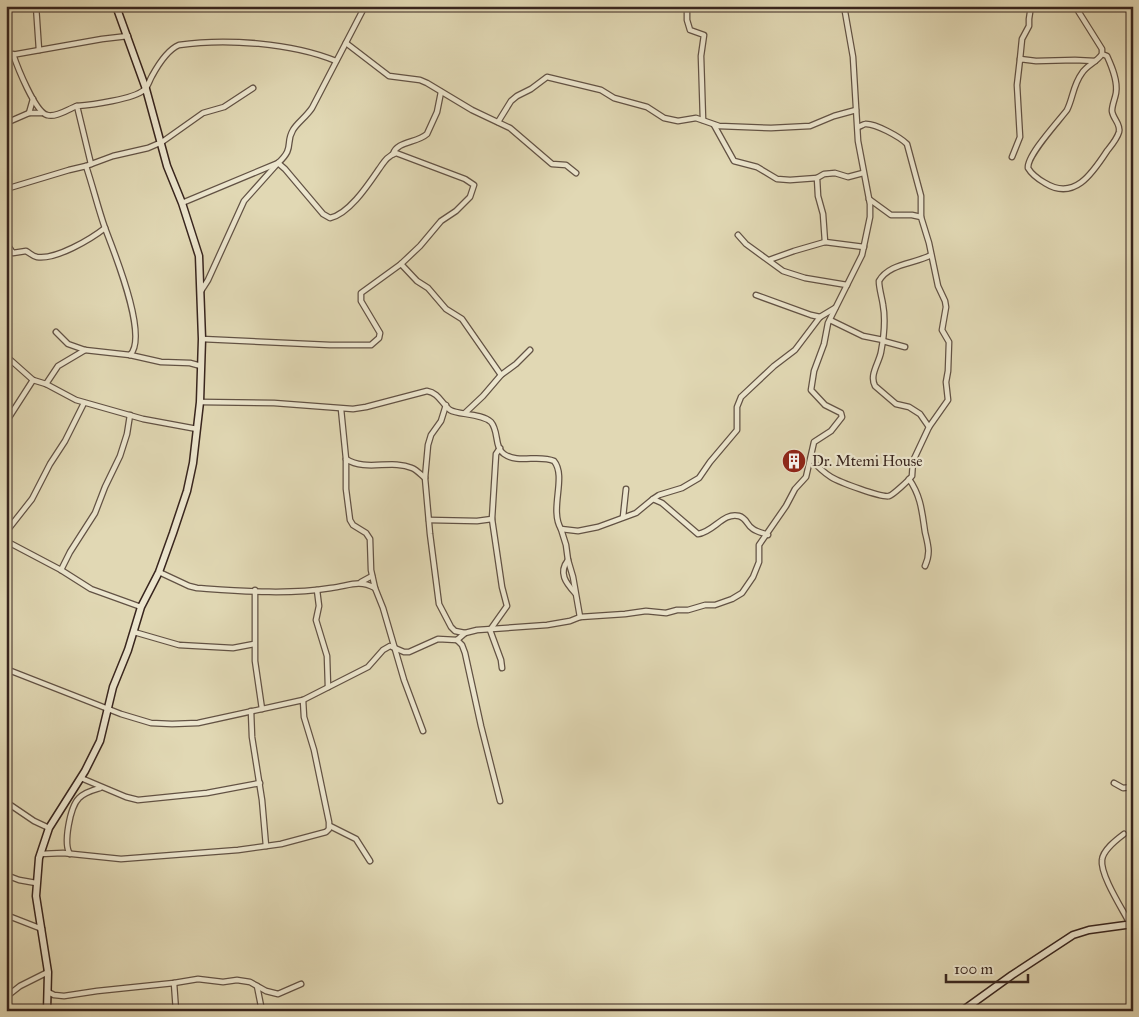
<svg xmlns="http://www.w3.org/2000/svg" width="1139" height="1017" font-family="'IM FELL Great Primer',serif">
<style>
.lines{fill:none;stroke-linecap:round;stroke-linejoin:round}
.minor-casing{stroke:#625244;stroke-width:7}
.secondary-casing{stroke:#38251e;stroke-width:9}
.minor{stroke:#ece6ce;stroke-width:4.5}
.secondary{stroke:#ece6ce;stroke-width:6}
.labels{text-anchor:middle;stroke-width:4.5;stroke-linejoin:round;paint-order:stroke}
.poi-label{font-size:15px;fill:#38251e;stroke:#ece6ce;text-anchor:start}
</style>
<rect width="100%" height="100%" fill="#e1d8b4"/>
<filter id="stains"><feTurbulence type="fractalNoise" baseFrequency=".004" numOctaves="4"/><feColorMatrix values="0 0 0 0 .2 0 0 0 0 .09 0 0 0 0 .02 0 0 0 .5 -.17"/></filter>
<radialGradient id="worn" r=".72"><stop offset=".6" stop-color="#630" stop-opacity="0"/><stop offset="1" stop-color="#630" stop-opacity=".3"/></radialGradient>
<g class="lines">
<!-- minor casing -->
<g class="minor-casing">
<g id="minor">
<polyline points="36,6 39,50"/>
<polyline points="687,6 687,20 690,30 704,35 701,56 703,120"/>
<path d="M1075,6L1102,49V54L1107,56C1112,67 1118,81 1116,93C1115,99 1112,105 1112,111C1113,119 1121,124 1119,132C1117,139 1111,146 1107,151C1092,174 1074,201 1045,183C1038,179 1032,175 1028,168C1027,155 1058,122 1067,110C1073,98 1073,85 1082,73C1087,65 1097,62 1102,54"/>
<polyline points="346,43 389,76 420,80 427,83 472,110 510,128 552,164 566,165 576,173"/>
<path d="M13,54C17,66 35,112 47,115C56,118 68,109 77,106"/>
<polyline points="6,56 102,39 128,36"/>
<polyline points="1020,59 1022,39 1029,26 1029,19 1031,6"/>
<polyline points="29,113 33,99"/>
<polyline points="498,122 511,101 517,96 531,89 547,77 601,90 614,98 647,107 664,118 678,121 696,118 719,126 771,128 810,126 834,116 856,110"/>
<polyline points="6,123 29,113 42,113"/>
<polyline points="714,125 734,161 757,167 777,179 790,180 817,178"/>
<path d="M858,127C859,127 864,124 865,124C875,123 900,137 907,144L921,196V217"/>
<path d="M393,154C397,141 417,143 427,134L437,112L441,92"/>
<polyline points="1012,157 1020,137 1017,85 1020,59 1036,61 1075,60 1095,61"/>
<path d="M91,164L77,106C91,105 134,99 144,90C148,87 149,81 152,76C158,65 167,50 179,45C226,38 292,43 336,61"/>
<path d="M86,166C93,187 98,208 105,228C114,252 149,337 130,355"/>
<polyline points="6,189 69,170 86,166 113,156 148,148 162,142 203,113 224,107 253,88"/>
<polyline points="869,199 891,215 912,215 921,217 929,243 938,286 945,301 946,307 942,330 949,342 948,371 946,382 948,400 929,427"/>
<path d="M182,203L278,163C295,148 285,143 293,130C297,123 306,117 312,108L365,6"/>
<polyline points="738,235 746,244 783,271 805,278 847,285"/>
<polyline points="825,242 823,214 818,196 817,178 824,174 835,173 848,177 863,173"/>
<path d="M6,243L13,253L26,251C30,253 32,256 37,257C56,260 91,239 105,228"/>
<polyline points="769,260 794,251 825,242 864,247"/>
<polyline points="401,264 417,281 428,288 446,309 462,319 501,375"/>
<path d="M201,291L208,280L244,201L278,163L285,169L323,214L330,218C349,214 368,185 379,169C384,162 387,156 396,153L465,179L474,185L470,197L456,211L441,221L420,246L401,264L361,293V301L380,333L379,338L371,345H330L202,339"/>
<polyline points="756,295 811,315 820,317"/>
<polyline points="830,320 863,336 883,340"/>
<polyline points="56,332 68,344 85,350 130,355 161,362 190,363 201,366"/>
<polyline points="883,341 905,347"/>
<polyline points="6,356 33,380 46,384 76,400 143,419 197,429"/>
<polyline points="46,384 58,366 85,350"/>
<path d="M200,402L274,403L353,409L366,407L427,391C439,393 441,403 450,410C458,415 481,413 491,422C499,431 494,447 504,454C518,464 539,454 554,461C567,477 549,509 561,529L578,531L598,527L636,513L653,499L662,503L698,534C714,532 723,512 739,516C747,518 747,526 753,529C757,532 763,533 768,535"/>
<polyline points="446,405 441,421 431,435 428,445 425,478 430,534 439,604 451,627 455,631 465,633"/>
<polyline points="341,409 346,459 346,489 350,520 353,525 366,533 370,539 371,570 375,588"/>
<polyline points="465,413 483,396 501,375 516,364 530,350"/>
<polyline points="6,422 33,380"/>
<polyline points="500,448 496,454 492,519 502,587 507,606 490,630 501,660 502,668"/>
<path d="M346,459C366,472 391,459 412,468C417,470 421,475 425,478"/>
<path d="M811,459C817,466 823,472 831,477C839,482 882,498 889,496C893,495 909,480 912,476L913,461L929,427L920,414L909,407L896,404L875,386C869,375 879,363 881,352C884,336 886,321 883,305C882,297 879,289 879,281C889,263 915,264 931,255"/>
<path d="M909,479C921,496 922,512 925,532C928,545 931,553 925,566"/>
<polyline points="653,499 659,495 682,488 699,478 710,462 737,430 737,407 741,397 774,366 795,350 820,317 835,308"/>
<polyline points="623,517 626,489"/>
<polyline points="429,520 477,521 492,519"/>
<polyline points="561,529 566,545 568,560 573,577 580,617"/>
<polyline points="6,532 32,499 50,464 65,441 84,403"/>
<polyline points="6,541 61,570 91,589 141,607"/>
<path d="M568,560C558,573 566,583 575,593"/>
<polyline points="61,570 70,552 95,513 105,487 120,456 127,434 130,415"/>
<path d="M159,572L189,586L197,588C241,591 287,595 331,588C349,586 358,579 375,588L383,608L404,680L423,731"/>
<polyline points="361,582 372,576"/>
<polyline points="255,590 255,661 262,709"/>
<polyline points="317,590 319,606 316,620 327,656 328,687"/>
<polyline points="134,632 179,645 233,648 254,644"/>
<polyline points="457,640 462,645 465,653 481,726 500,801"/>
<polyline points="6,669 121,714 151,723 172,724 198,723 303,700 368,667 383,650 390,646 404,652 409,652 438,639 457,640 465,633 477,630 547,625 570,621 580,617 625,614 646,611 666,613 677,610 688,610 705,605 715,605 732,599 742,593 753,577 759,562 759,545 786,506 795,489 806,477 814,442 831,431 842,417 841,413 825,405 811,390 814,371 824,344 828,323 862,255 870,217 870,204 858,141 853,57 844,6"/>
<polyline points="251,711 252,737 262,800 266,846"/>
<polyline points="81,778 126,797 138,800 207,793 260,783"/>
<polyline points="1114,783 1123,788 1133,787"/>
<polyline points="6,802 34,821 49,828"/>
<polyline points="330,826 356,839 370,861"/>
<path d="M1124,834C1116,840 1103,850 1102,860C1100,875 1123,910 1130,924"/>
<polyline points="40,854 63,853 121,859 238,850 281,844 326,832 329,829 329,822 314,750 304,717 303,700"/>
<path d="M70,854C63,844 70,807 79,798C85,792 93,790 100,788"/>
<polyline points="6,875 19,880 36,883"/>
<polyline points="6,915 42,929"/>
<polyline points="174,983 176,1011"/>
<polyline points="257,986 262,1011"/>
<polyline points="48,992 54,995 64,996 97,991 174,983 198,979 223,982 237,980 250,982 266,991 278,994 301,984"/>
<polyline points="6,997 20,986 48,972"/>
</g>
</g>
<!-- secondary casing -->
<g class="secondary-casing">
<g id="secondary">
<polyline points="47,1011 48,972 36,896 39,858 49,828 85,771 100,741 113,687 128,650 141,607 159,572 173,533 187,491 193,463 200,402 202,339 199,256 182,203 167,166 146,89 116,6"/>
<polyline points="962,1011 1012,975 1073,935 1089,930 1133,924"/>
</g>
</g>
<!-- minor -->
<use href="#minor" class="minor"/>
<!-- secondary -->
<use href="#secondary" class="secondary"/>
</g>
<!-- icons -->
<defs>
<g id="building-disc" transform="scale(1.25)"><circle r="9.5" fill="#8f2418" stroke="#ece6ce"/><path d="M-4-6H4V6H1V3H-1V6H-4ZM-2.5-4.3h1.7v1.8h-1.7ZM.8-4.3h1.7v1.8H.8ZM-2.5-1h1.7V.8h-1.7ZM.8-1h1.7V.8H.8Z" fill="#fff"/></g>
</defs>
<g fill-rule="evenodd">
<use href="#building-disc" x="794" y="461"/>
</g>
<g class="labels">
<!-- poi labels -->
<g class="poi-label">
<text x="812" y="466">Dr. Mtemi House</text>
</g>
</g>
<!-- margin -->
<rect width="1139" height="1017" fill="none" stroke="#e1d8b4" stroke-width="25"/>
<rect x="8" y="8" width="1124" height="1002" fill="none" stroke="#38251e" stroke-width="2.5"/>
<rect x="12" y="12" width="1114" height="992" fill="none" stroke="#38251e"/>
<!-- scale -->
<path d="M946 974v8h82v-8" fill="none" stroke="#38251e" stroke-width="2.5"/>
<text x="954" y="974" font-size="15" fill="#38251e" stroke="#ece6ce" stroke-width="4" paint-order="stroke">100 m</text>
<rect width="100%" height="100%" filter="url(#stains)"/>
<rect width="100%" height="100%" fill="url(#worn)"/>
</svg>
